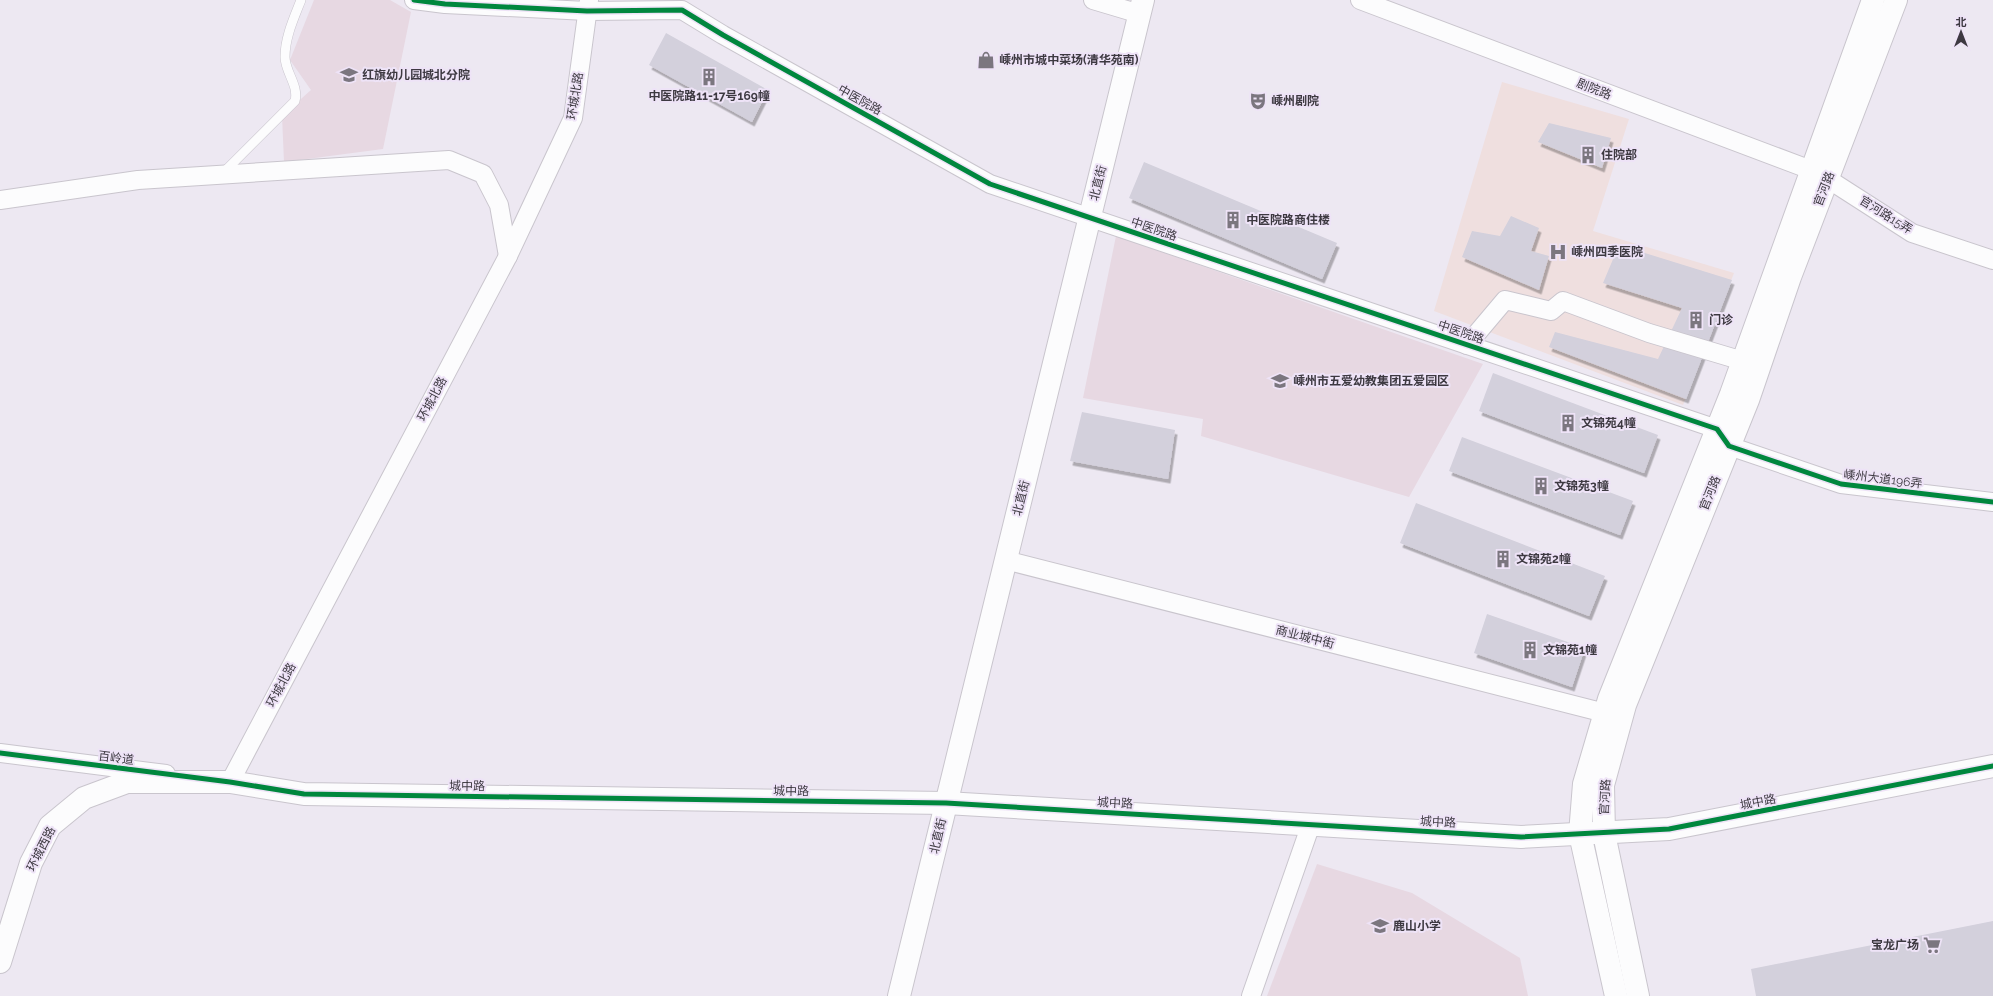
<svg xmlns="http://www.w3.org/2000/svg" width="1993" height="996" font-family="Raleway,'Noto Sans SC',sans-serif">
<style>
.education{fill:#e7d8e2}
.medical{fill:#efdfdf}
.building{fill:#d3d0dc;filter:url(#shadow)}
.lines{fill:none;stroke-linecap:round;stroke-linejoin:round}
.lane-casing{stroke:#c9c5cd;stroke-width:10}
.street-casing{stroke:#c9c5cd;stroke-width:20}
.secondary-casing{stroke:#c9c5cd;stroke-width:24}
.lane{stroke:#fcfcfd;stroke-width:9}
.street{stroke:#fcfcfd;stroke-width:18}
.secondary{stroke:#fcfcfd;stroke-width:22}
.cycleway-casing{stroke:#eee3f7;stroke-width:8}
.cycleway{stroke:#00873e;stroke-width:5}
.labels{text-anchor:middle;stroke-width:4;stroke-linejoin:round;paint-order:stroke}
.poi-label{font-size:12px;font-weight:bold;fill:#3d3941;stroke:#eee3f7;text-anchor:start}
.street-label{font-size:12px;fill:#3d3941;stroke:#eee3f7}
</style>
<defs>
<filter id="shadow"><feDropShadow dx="2.5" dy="4.5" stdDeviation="0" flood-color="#0004"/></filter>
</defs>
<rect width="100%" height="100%" fill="#ede8f2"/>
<!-- education -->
<g class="education">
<polygon points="314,0 390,0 411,12 383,149 284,162 282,116 311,90 290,60"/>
<polygon points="1116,236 1483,364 1409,497 1201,436 1203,419 1083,398"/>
<polygon points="1317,864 1412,893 1520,958 1528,996 1267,996"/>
</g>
<!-- medical -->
<polygon class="medical" points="1502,82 1629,119 1593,231 1734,273 1683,405 1434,311"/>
<!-- building -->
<g class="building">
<polygon points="666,33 768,90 752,122 649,65"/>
<polygon points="1549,123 1611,138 1602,168 1538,142"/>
<polygon points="1144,162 1337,243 1322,279 1129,198"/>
<polygon points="1511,216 1539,228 1531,251 1549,256 1539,290 1462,257 1472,231 1500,236"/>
<polygon points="1619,245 1732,280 1686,399 1549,347 1555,332 1658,359 1682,308 1603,283"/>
<polygon points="1493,373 1658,435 1644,473 1479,411"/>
<polygon points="1082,412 1175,430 1168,479 1070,461"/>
<polygon points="1462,437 1633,501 1620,535 1449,471"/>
<polygon points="1416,503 1605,576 1589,616 1400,543"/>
<polygon points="1487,614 1585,648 1572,687 1474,653"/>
<polygon points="1993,921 1993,996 1756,996 1751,969"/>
</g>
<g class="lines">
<!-- lane casing -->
<g class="lane-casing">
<path id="lane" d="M222,174L295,101C299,85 285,72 285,57C285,37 294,18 301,0"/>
</g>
<!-- street casing -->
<g class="street-casing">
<g id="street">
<polyline points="414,0 445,4 587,11 682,10 723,35 990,184 1717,429 1729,446 1841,484 1993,502"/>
<polyline points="1093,0 1140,14"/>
<polyline points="1360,0 1811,170 1828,179 1912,233 1993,260"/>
<polyline points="0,200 138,180 449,160 483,174 499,205 508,256"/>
<polyline points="1467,345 1505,300 1551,311 1563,301 1649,333 1743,361"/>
<polyline points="1005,560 1605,713"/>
<polyline points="0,753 166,774"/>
<polyline points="217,780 230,782 508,256 573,118 589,0"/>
<polyline points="1251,996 1311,824"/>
</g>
</g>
<!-- secondary casing -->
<g class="secondary-casing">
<g id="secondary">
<polyline points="0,962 31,863 50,826 84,798 127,782 230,782 304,794 946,803 1521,837 1669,829 1993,766"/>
<polyline points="899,996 1143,0"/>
<polyline points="1616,996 1580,834 1584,784 1609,699 1731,394 1873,0"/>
<polyline points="1638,996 1604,834 1603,785 1625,705 1748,400 1790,277 1896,0"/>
</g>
</g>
<!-- lane -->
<use href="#lane" class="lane"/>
<!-- street -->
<use href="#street" class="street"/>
<!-- secondary -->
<use href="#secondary" class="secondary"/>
<!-- cycleway casing -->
<g class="cycleway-casing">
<g id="cycleway">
<polyline points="414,0 445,4 587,11 682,10 723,35 990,184 1717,429 1729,446 1841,484 1993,502"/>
<polyline points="0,753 230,782 304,794 946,803 1521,837 1669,829 1993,766"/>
</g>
</g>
<!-- cycleway -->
<use href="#cycleway" class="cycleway"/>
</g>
<!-- icons -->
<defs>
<g id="shop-bare" transform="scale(1.38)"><path d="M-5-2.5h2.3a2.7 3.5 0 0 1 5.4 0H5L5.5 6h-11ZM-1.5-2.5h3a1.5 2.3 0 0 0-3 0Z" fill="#7b767f" stroke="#eee3f7" stroke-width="2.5" paint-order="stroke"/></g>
<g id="school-bare" transform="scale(1.38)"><path d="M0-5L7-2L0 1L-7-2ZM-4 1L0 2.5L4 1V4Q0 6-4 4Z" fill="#7b767f" stroke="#eee3f7" stroke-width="2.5" paint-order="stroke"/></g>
<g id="building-bare" transform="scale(1.38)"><path d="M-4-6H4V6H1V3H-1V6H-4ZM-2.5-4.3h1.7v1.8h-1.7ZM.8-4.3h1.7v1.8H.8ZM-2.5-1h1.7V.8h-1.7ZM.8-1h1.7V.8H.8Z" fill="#7b767f" stroke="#eee3f7" stroke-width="2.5" paint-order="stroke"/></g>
<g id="theatre-bare" transform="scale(1.38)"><path d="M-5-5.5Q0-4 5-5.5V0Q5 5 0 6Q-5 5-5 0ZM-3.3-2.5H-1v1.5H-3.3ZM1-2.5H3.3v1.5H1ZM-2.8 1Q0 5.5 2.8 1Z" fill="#7b767f" stroke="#eee3f7" stroke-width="2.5" paint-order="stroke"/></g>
<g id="hospital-bare" transform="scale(1.38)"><path d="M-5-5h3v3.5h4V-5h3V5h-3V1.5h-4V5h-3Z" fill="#7b767f" stroke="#eee3f7" stroke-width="2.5" paint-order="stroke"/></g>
<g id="supermarket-bare" transform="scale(1.38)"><path d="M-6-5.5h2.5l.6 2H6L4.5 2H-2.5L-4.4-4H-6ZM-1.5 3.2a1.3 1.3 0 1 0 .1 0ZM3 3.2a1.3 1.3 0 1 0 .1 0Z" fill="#7b767f" stroke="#eee3f7" stroke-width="2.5" paint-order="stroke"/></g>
</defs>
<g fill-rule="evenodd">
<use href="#shop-bare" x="986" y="60"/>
<use href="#school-bare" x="349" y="75"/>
<use href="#building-bare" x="709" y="77"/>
<use href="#theatre-bare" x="1258" y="101"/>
<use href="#building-bare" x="1588" y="155"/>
<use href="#building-bare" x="1233" y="220"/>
<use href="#hospital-bare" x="1558" y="252"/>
<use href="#building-bare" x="1696" y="320"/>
<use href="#school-bare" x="1280" y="381"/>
<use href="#building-bare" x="1568" y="423"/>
<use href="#building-bare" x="1541" y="486"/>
<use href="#building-bare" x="1503" y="559"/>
<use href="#building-bare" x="1530" y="650"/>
<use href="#school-bare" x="1380" y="926"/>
<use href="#supermarket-bare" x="1932" y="945"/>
</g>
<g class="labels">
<!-- poi labels -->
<g class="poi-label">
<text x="999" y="64">嵊州市城中菜场(清华苑南)</text>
<text x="362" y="79">红旗幼儿园城北分院</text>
<text x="709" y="100" text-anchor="middle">中医院路11-17号169幢</text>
<text x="1271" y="105">嵊州剧院</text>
<text x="1601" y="159">住院部</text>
<text x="1246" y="224">中医院路商住楼</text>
<text x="1571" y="256">嵊州四季医院</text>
<text x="1709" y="324">门诊</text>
<text x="1293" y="385">嵊州市五爱幼教集团五爱园区</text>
<text x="1581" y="427">文锦苑4幢</text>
<text x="1554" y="490">文锦苑3幢</text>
<text x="1516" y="563">文锦苑2幢</text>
<text x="1543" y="654">文锦苑1幢</text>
<text x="1393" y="930">鹿山小学</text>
<text x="1919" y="949" text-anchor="end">宝龙广场</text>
</g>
<!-- street labels -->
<g class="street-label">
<text transform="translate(1594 89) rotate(21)" y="4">剧院路</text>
<text transform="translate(575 96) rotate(-81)" y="4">环城北路</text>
<text transform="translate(860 100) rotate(29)" y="4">中医院路</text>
<text transform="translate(1098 183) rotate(-76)" y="4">北直街</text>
<text transform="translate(1824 189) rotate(-69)" y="4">官河路</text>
<text transform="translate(1886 215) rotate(32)" y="4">官河路15弄</text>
<text transform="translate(1154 229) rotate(19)" y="4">中医院路</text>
<text transform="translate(1461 332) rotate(19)" y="4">中医院路</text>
<text transform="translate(432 399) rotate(-62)" y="4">环城北路</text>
<text transform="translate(1883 479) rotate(7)" y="4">嵊州大道196弄</text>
<text transform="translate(1710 493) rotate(-68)" y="4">官河路</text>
<text transform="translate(1021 498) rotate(-76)" y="4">北直街</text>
<text transform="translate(1305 637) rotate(14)" y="4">商业城中街</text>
<text transform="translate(281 685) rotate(-62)" y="4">环城北路</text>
<text transform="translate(116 758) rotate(7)" y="4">百岭道</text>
<text transform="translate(467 786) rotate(1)" y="4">城中路</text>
<text transform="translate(791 791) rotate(1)" y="4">城中路</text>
<text transform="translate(1605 797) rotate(-87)" y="4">官河路</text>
<text transform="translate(1758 802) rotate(-11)" y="4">城中路</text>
<text transform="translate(1115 803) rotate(3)" y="4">城中路</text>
<text transform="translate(1438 822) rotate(3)" y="4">城中路</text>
<text transform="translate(938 836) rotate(-77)" y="4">北直街</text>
<text transform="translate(41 849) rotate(-63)" y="4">环城西路</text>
</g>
</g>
<!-- north arrow -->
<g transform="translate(1961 32)" stroke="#eee3f7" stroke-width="3" paint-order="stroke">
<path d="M0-3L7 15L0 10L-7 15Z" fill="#3d3941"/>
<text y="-6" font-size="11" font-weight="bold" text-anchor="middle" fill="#3d3941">北</text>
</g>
</svg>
